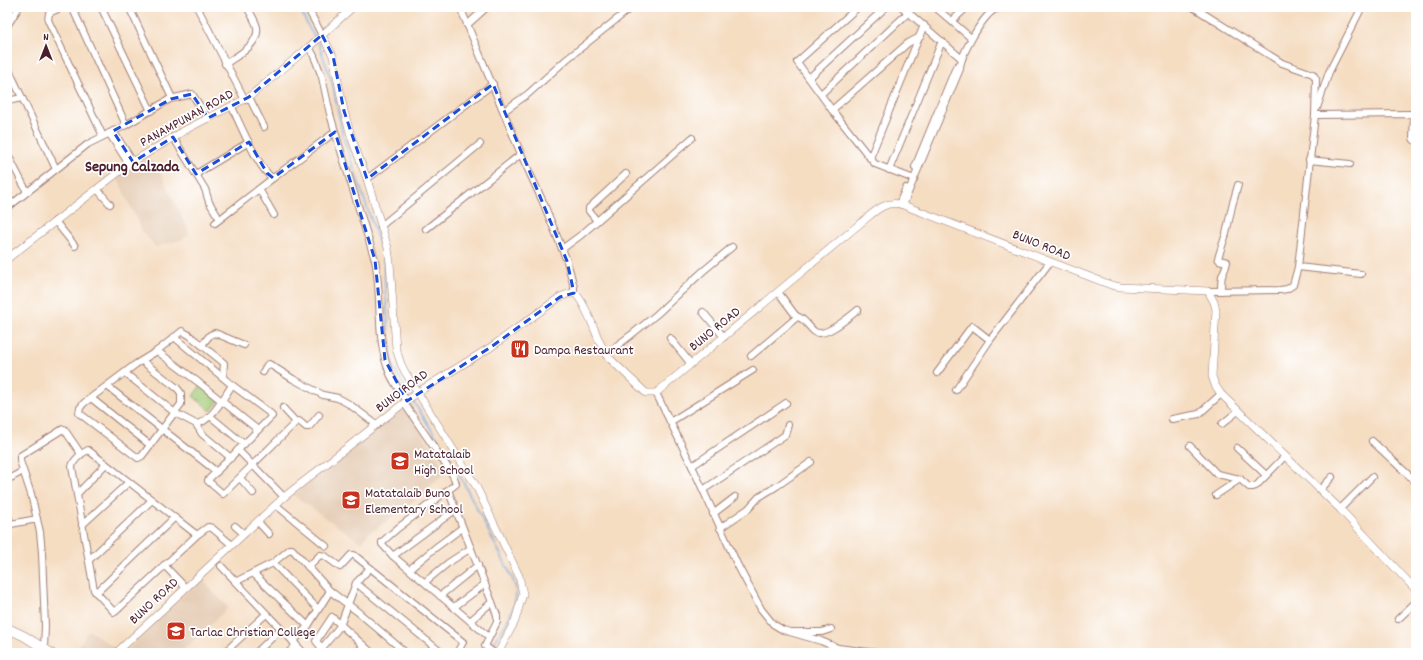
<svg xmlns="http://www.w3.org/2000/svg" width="1423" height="660" font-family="Dekko,sans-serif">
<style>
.built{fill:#e4cbb2}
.park{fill:#a2cb76;stroke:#767550}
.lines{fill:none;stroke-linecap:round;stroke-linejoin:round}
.stream{stroke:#6ca4da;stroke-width:1.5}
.minor-casing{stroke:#a07e76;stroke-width:8}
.tertiary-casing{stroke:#a07e76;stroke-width:8}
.primary-casing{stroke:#a07e76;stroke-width:10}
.minor{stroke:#fff;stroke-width:6}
.tertiary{stroke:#fff;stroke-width:7}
.primary{stroke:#fff;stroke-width:9}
.marked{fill:none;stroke:#1d4ed8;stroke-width:3;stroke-dasharray:8 5;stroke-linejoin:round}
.labels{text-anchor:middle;stroke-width:3.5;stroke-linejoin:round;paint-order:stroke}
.street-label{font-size:14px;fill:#4a1f2b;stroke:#fff}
.poi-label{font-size:14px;fill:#4a1f2b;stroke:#fff;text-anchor:start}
.quarter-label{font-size:16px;font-weight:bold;fill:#4a1f2b;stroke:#fff}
</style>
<rect width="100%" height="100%" fill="#fff"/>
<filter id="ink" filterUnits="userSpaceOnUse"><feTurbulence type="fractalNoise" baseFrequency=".025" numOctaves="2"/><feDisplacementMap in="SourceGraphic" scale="8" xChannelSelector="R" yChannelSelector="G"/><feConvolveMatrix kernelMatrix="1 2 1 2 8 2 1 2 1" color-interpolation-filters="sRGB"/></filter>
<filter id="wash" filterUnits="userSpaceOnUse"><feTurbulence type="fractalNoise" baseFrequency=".012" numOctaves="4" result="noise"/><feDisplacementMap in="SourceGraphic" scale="16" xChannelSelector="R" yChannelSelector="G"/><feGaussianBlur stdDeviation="0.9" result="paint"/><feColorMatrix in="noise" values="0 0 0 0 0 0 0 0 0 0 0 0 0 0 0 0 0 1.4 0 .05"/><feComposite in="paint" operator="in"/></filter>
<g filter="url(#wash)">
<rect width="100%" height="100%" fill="#f5ddc2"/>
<!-- built -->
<g class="built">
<polygon points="148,157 160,172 190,234 181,240 156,247 142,231 117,177"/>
<polygon points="401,409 408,412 414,419 446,473 407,506 376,529 369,532 362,543 293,495"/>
<polygon points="201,578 228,608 180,653 124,653"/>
<polygon points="89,630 118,650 116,653 74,653"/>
</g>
<!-- park -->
<polygon class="park" points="201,385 220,400 211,411 193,396"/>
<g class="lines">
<!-- stream -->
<g class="stream">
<polyline points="299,7 310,30 316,38"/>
<polyline points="318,42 332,82 343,136 383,255 389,340 394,368 409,395"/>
<path d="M413,401L455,466L509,571C511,577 515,583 516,589C518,608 501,632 491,648"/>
</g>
</g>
</g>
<g filter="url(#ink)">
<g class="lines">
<!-- minor casing -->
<g class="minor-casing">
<g id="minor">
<polyline points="62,7 49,13 48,20 103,136"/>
<polyline points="72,7 126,125"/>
<polyline points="101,7 151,111"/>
<polyline points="129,7 172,98"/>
<polyline points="197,7 245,100"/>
<polyline points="307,7 322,35"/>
<polyline points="460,7 521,154 543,202 567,261 574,287 574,293"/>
<polyline points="858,7 797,62 832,110 875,164 914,179"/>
<polyline points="902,7 962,59"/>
<polyline points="935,7 971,38"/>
<polyline points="1193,7 1282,63 1313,74 1316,79 1315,115 1298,267 1293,285 1287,289 1280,290 1208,291"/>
<polyline points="952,21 967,7"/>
<polyline points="467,25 487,7"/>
<polyline points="7,26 19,7"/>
<path d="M309,47L314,56L322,77L330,114L339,145L375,260C382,294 376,332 387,366C391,379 399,390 407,401"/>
<path d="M225,64C237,56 260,44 257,27C255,20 250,13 247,7"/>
<polyline points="7,66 56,169"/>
<polyline points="809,78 886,7"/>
<polyline points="821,94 909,12"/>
<polyline points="249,97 264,127"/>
<polyline points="7,101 22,98"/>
<path d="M232,107C239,122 260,172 273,178L335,132"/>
<polyline points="1317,108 1329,72 1362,7"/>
<polyline points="832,110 908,43 920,37"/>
<polyline points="504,111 528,94 567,59 632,7"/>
<polyline points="1315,115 1411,114 1414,117 1413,138 1414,140 1416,141"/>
<polyline points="113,131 133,162"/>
<polyline points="109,133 129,164"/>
<polyline points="173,137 205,189 209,202 217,215"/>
<polyline points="7,153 27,192"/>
<polyline points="870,158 924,25"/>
<polyline points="1309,160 1350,164"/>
<polyline points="915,167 956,67 960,64"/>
<polyline points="889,170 942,41"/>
<polyline points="196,174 249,142"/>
<polyline points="367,179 493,84"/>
<polyline points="97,189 110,204"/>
<polyline points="259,189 274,215"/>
<polyline points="899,204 906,188"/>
<path d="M903,205L960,69C960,56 982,17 994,10C998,8 1002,8 1006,7"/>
<polyline points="7,208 88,144 126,125 170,99 192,94 208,118"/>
<polyline points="55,221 75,246"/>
<polyline points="597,221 589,211 589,208 626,174"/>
<polyline points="215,223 273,178"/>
<polyline points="381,226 480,144"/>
<polyline points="426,229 521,154"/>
<polyline points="562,249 581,235 692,138"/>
<polyline points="1298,267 1361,274"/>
<path d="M1221,291C1221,287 1221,281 1222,276C1224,271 1226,268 1227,262L1219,260L1218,258L1226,234L1232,206L1238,185"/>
<polyline points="703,312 724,337"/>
<path d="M796,316C805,318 808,327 815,332C826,338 850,316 858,310"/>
<polyline points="670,338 691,364"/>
<polyline points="202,345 210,335 215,333 244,345"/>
<polyline points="157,351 198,382 258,430"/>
<polyline points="606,354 631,335 657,314 702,272 732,247"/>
<polyline points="751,356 796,318 796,316 778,292"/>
<polyline points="142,361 177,388 181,393 181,404 142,456 138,458 79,413 80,408 84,403 136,364 157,351 182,331 189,335 224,363 223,377"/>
<polyline points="263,372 267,365 269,364 293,379 323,395 338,398 349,404 377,425"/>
<path d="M125,373L175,413L196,424C210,423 225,396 232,385L174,337"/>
<polyline points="937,373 972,326 990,340"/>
<polyline points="232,385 271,414 272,416 208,480 208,481 223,494 296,422 299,421 306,427 309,427 319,415"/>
<polyline points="107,386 217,472"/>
<polyline points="956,390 990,340 1050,262"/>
<polyline points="656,393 692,466 738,566 761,609 773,624 783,630 821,641 838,648 877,653"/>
<polyline points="91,398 150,445"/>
<polyline points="404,403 452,474 455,480 456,484 398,528 382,542 382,544 393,556 489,637"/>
<polyline points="283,408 296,422"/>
<polyline points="210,416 244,444"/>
<polyline points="1172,419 1199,414 1221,394"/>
<polyline points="670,422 753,370"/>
<polyline points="196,424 202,434 231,458"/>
<polyline points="1222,424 1238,411"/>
<polyline points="1372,441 1416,482"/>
<polyline points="1190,446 1217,474 1240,479 1249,487 1253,487 1256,486 1285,456"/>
<polyline points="1237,448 1266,475"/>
<polyline points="238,450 284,497"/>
<polyline points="692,466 786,403"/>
<polyline points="240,478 253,493"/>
<polyline points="7,480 23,471"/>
<polyline points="448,490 497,615 497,622 485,646 494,653"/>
<polyline points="703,490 785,435 788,425"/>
<polyline points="1320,490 1332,477"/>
<polyline points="77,494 105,465"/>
<polyline points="1216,495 1240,479"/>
<polyline points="276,505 326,546"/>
<polyline points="1340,509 1372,477"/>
<polyline points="7,513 11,524 37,519"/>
<polyline points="713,514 735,497"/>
<polyline points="258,522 269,534"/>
<polyline points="82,525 129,482"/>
<polyline points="235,526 244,534"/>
<polyline points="720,528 748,509 759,497 777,486 811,462"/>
<path d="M197,535L88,450C82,453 73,460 72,467L94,590L114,612H115L197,535L208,527L212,528L232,545"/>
<polyline points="393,556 455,510"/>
<polyline points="89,560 152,500"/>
<polyline points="273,563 318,609"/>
<polyline points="164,565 185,587"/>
<polyline points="221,566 304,653"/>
<polyline points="308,567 320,555 325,556 340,567 351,555 354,555 463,642 457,653"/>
<polyline points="410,569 435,548 462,528"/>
<polyline points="253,573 308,626"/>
<polyline points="235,582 273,563 290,549 292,549 330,591 358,612 406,653"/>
<polyline points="425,582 448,563 471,548"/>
<polyline points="356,583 442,653"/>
<polyline points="96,593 174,518"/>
<polyline points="440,596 478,565"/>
<polyline points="454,607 485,584"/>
<polyline points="1398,619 1416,602"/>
<polyline points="470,621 492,602"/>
<polyline points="793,632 822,632 831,629"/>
<polyline points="293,642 308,626 330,591"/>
<polyline points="321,650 321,647 316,641 332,617 372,653"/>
<polyline points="42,653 44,648 45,626 42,553 40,532 31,494 20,461 20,456 63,429 64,429 81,454"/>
<polyline points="224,653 266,614"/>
<polyline points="256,653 281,629"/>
<polyline points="288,653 296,645"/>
<polyline points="318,653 340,626 356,583 370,568"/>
<polyline points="356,653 364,646"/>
</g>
</g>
<!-- tertiary casing -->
<g class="tertiary-casing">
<g id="tertiary">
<polyline points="322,35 333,56 344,111 352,139 367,179 388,248 390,263 396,349 401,364 405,372 476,486 519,576 523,594 519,607 515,621 498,653"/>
<polyline points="7,259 129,164 187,129 249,97 309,47 353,7"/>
<path d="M116,653L232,545L284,497L418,392L491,347L560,297C566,295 571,291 577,295C591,313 595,337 607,356L646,393H656L862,222C874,212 886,199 903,205L1111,285L1120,287L1208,291L1214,302L1216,310L1212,376L1215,385L1221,394L1340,509L1416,590"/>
</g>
</g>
<!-- primary casing -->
<g class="primary-casing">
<polyline id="primary" points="7,628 24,636 51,653"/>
</g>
<!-- minor -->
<use href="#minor" class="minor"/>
<!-- tertiary -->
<use href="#tertiary" class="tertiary"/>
<!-- primary -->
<use href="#primary" class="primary"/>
</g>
</g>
<!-- marked area -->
<path class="marked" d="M322,35L333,56L344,111L367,179L493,84L567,261L574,293L560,297L491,347L407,401L385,360L375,260L335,132L273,178L267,173L249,142L196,174L173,137L133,162L113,131L171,99L192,94L208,118L249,97Z"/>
<!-- icons -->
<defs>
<g id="restaurant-square" transform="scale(1)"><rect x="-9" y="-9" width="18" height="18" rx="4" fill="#c8321e" stroke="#fff"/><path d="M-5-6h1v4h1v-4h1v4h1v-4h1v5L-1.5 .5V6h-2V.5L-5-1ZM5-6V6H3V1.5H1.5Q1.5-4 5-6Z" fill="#fff"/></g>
<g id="school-square" transform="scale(1)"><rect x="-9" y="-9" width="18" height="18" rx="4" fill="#c8321e" stroke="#fff"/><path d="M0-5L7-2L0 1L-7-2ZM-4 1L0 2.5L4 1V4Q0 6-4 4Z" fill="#fff"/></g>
<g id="university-square" transform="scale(1)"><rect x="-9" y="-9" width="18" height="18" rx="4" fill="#c8321e" stroke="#fff"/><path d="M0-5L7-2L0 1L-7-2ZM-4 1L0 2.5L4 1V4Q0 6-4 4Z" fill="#fff"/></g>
</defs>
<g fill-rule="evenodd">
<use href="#restaurant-square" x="520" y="349"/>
<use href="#school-square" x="400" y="461"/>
<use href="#school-square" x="351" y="500"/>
<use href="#university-square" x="176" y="631"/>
</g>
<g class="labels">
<!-- street labels -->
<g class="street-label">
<text transform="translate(186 117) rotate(-29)" y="5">PANAMPUNAN ROAD</text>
<text transform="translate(1042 244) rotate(22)" y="5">BUNO ROAD</text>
<text transform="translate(714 328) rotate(-39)" y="5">BUNO ROAD</text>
<text transform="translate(401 390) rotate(-37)" y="5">BUNO ROAD</text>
<text transform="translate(153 600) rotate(-43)" y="5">BUNO ROAD</text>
</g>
<!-- poi labels -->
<g class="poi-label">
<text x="534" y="354">Dampa Restaurant</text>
<text x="414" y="458">Matatalaib<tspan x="414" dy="16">High School</tspan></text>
<text x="365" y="497">Matatalaib Buno<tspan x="365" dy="16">Elementary School</tspan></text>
<text x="190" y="636">Tarlac Christian College</text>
</g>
<!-- quarter labels -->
<g class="quarter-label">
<text x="132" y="171">Sepung Calzada</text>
</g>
</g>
<!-- margin -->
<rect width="1423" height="660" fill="none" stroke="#fff" stroke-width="24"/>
<!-- north arrow -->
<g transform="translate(46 46)" stroke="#ffffff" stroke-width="3" paint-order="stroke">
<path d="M0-3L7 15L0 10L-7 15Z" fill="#4a1f2b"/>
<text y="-6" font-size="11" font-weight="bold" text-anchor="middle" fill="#4a1f2b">N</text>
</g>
</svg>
